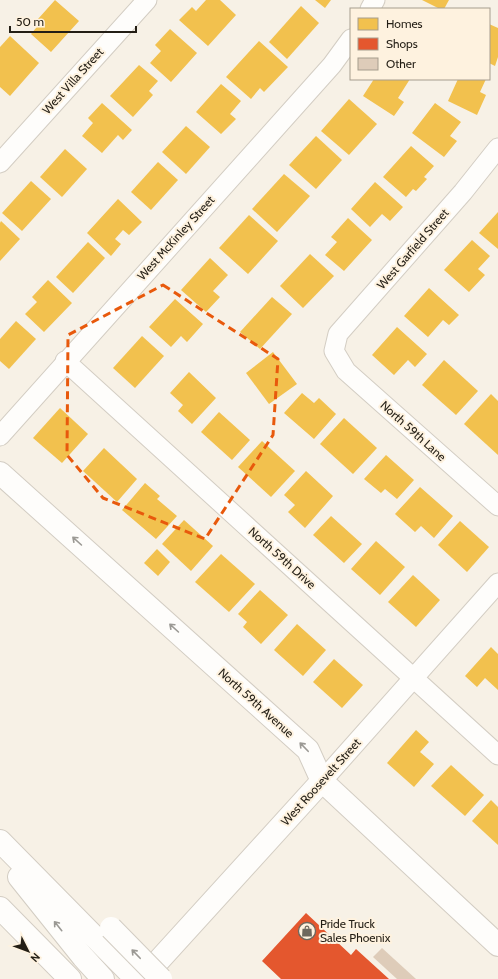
<svg xmlns="http://www.w3.org/2000/svg" width="498" height="979" font-family="Cabin,sans-serif">
<style>
.homes{fill:#f2c14e}
.shops{fill:#e4572e}
.building{fill:#deccb9}
.lines{fill:none;stroke-linecap:round;stroke-linejoin:round}
.minor-casing{stroke:#d3cdc3;stroke-width:21}
.secondary-casing{stroke:#d3cdc3;stroke-width:24}
.motorway-casing{stroke:#d3cdc3;stroke-width:24}
.minor{stroke:#fefdfb;stroke-width:19}
.secondary{stroke:#fefdfb;stroke-width:22}
.motorway{stroke:#fefdfb;stroke-width:22}
.motorway-bridge-casing{stroke:#d3cdc3;stroke-width:24;stroke-linecap:butt}
.motorway-bridge{stroke:#fefdfb;stroke-width:22}
.oneway{stroke:#9b9994}
.marked{fill:none;stroke:#e8590c;stroke-width:3;stroke-dasharray:8 5;stroke-linejoin:round}
.labels{text-anchor:middle;stroke-width:4;stroke-linejoin:round;paint-order:stroke}
.street-label{font-size:12px;fill:#231e15;stroke:#fef2df}
.poi-label{font-size:12px;fill:#231e15;stroke:#fef2df;text-anchor:start}
</style>
<rect width="100%" height="100%" fill="#f7f1e6"/>
<!-- homes -->
<g class="homes">
<polygon points="55,0 79,21 51,52 31,34 41,22 38,19"/>
<polygon points="206,0 220,0 236,15 208,46 179,20 192,7 196,11"/>
<polygon points="315,0 331,0 325,8"/>
<polygon points="422,0 449,0 444,9 440,9"/>
<polygon points="301,6 319,23 287,59 269,42"/>
<polygon points="489,24 498,28 498,57 495,66 489,63"/>
<polygon points="170,29 197,53 171,82 150,63 161,51 155,45"/>
<polygon points="10,36 39,63 10,96 0,87 0,47"/>
<polygon points="259,41 288,67 264,92 260,88 251,99 226,77"/>
<polygon points="139,65 158,81 149,91 153,95 133,117 110,96"/>
<polygon points="374,79 410,79 398,98 404,102 394,116 363,96"/>
<polygon points="458,79 486,79 480,92 486,95 477,115 448,101"/>
<polygon points="221,84 241,101 230,114 236,119 221,134 196,112"/>
<polygon points="349,99 377,124 349,155 321,131"/>
<polygon points="102,103 132,130 123,140 118,135 102,153 82,136 93,123 88,118"/>
<polygon points="435,103 461,122 450,136 457,141 444,157 412,133"/>
<polygon points="186,126 210,147 186,174 162,152"/>
<polygon points="316,136 342,160 316,189 289,165"/>
<polygon points="411,146 434,166 424,177 427,179 416,191 413,189 406,197 383,177"/>
<polygon points="65,149 87,169 62,197 40,177"/>
<polygon points="158,162 178,180 151,210 131,192"/>
<polygon points="284,174 310,196 277,232 252,209"/>
<polygon points="31,181 51,199 22,231 2,213"/>
<polygon points="375,182 403,207 390,221 382,214 370,227 351,209"/>
<polygon points="118,199 142,222 129,235 123,230 115,239 121,244 111,256 87,233"/>
<polygon points="498,212 498,249 479,233"/>
<polygon points="249,215 278,241 248,274 219,248"/>
<polygon points="348,218 372,240 344,271 325,255 337,242 331,237"/>
<polygon points="1,221 20,239 0,261 0,223"/>
<polygon points="472,240 490,256 478,269 485,275 469,292 444,270"/>
<polygon points="88,242 105,258 73,293 56,277"/>
<polygon points="310,254 334,276 303,308 280,286"/>
<polygon points="210,258 228,275 213,291 220,297 206,312 181,290"/>
<polygon points="48,280 72,303 44,332 25,314 37,302 32,297"/>
<polygon points="429,288 459,315 449,325 443,320 428,337 404,316"/>
<polygon points="272,297 292,314 260,349 240,332"/>
<polygon points="175,299 203,324 187,342 181,336 171,347 149,327"/>
<polygon points="16,321 36,339 9,369 0,361 0,339"/>
<polygon points="397,327 427,354 415,367 408,360 394,375 372,355"/>
<polygon points="142,336 164,356 135,388 113,368"/>
<polygon points="273,352 297,384 269,404 246,373"/>
<polygon points="444,360 478,391 456,415 422,385"/>
<polygon points="189,372 216,398 192,424 178,411 183,405 170,393"/>
<polygon points="302,393 314,403 319,398 336,414 314,439 284,413"/>
<polygon points="491,394 498,401 498,455 464,424"/>
<polygon points="60,408 88,434 62,463 33,438"/>
<polygon points="219,412 250,440 232,460 201,432"/>
<polygon points="344,418 377,448 353,474 320,444"/>
<polygon points="262,441 295,471 271,497 238,467"/>
<polygon points="104,448 137,479 117,502 83,471"/>
<polygon points="386,455 414,480 397,499 385,489 381,493 364,479"/>
<polygon points="306,471 333,496 305,528 288,512 295,505 284,495"/>
<polygon points="145,483 160,496 157,499 177,516 156,539 122,510"/>
<polygon points="420,487 453,516 434,538 421,526 415,532 395,514"/>
<polygon points="331,516 362,544 344,563 313,535"/>
<polygon points="184,520 213,546 191,571 162,544"/>
<polygon points="460,521 489,547 467,572 438,545"/>
<polygon points="376,541 405,567 380,595 351,569"/>
<polygon points="157,549 170,562 158,576 144,563"/>
<polygon points="221,554 255,584 229,612 195,582"/>
<polygon points="413,575 440,600 416,627 388,602"/>
<polygon points="260,590 288,615 261,644 243,627 247,622 238,614"/>
<polygon points="297,624 326,650 303,676 274,650"/>
<polygon points="491,647 498,654 498,690 485,678 477,687 465,676"/>
<polygon points="334,659 363,685 342,708 313,682"/>
<polygon points="416,730 429,742 420,752 434,764 414,787 387,763"/>
<polygon points="451,765 484,795 465,816 431,786"/>
<polygon points="491,800 498,807 498,845 472,821"/>
</g>
<!-- shops -->
<polygon class="shops" points="306,913 351,955 356,949 389,979 281,979 262,961"/>
<!-- building -->
<polygon class="building" points="382,948 416,979 397,979 373,957"/>
<g class="lines">
<!-- minor casing -->
<g class="minor-casing">
<g id="minor">
<polyline points="370,9 375,0"/>
<polyline points="498,148 463,192 338,334 334,351 346,371 498,506"/>
<polyline points="0,163 147,0"/>
<polyline points="65,361 498,755"/>
<polyline points="0,436 332,65 351,39"/>
<polyline points="322,781 498,583"/>
</g>
</g>
<!-- secondary casing -->
<g class="secondary-casing">
<g id="secondary">
<polyline points="0,473 308,750 322,781 498,945"/>
<polyline points="142,979 322,781"/>
</g>
</g>
<!-- motorway casing -->
<g class="motorway-casing">
<g id="motorway">
<polyline points="0,841 136,979"/>
<polyline points="19,877 83,957 103,979"/>
<polyline points="0,908 70,979"/>
</g>
</g>
<!-- minor -->
<use href="#minor" class="minor"/>
<!-- secondary -->
<use href="#secondary" class="secondary"/>
<!-- motorway -->
<use href="#motorway" class="motorway"/>
<!-- motorway-bridge casing -->
<g class="motorway-bridge-casing">
<polyline id="motorway-bridge" points="111,928 161,979"/>
</g>
<!-- motorway-bridge -->
<use href="#motorway-bridge" class="motorway-bridge"/>
</g>
<!-- one-way arrows -->
<defs><path id="oneway-shaft" d="M-6 0H5M1.5-3L5.5 0L1.5 3" fill="none" stroke-width="1.6" stroke-linecap="round" stroke-linejoin="round"/></defs>
<g class="oneway">
<use href="#oneway-shaft" transform="translate(77 541) rotate(-138)"/>
<use href="#oneway-shaft" transform="translate(174 628) rotate(-138)"/>
<use href="#oneway-shaft" transform="translate(304 747) rotate(-134)"/>
<use href="#oneway-shaft" transform="translate(58 926) rotate(-129)"/>
<use href="#oneway-shaft" transform="translate(136 954) rotate(-134)"/>
</g>
<!-- marked area -->
<path class="marked" d="M163,285L278,359L273,435L205,539L103,498L67,455L68,335Z"/>
<!-- icons -->
<defs>
<g id="shop-ring" transform="scale(0.9)"><circle r="9.5" fill="#fef2df" stroke="#6d685e" stroke-width="1.5"/><path d="M-5-2.5h2.3a2.7 3.5 0 0 1 5.4 0H5L5.5 6h-11ZM-1.5-2.5h3a1.5 2.3 0 0 0-3 0Z" fill="#6d685e"/></g>
</defs>
<g fill-rule="evenodd">
<use href="#shop-ring" x="307" y="931"/>
</g>
<g class="labels">
<!-- street labels -->
<g class="street-label">
<text transform="translate(73 81) rotate(-48)" y="4">West Villa Street</text>
<text transform="translate(176 238) rotate(-48)" y="4">West McKinley Street</text>
<text transform="translate(413 249) rotate(-49)" y="4">West Garfield Street</text>
<text transform="translate(413 431) rotate(42)" y="4">North 59th Lane</text>
<text transform="translate(282 558) rotate(42)" y="4">North 59th Drive</text>
<text transform="translate(256 703) rotate(42)" y="4">North 59th Avenue</text>
<text transform="translate(321 782) rotate(-48)" y="4">West Roosevelt Street</text>
</g>
<!-- poi labels -->
<g class="poi-label">
<text x="320" y="928">Pride Truck<tspan x="320" dy="14">Sales Phoenix</tspan></text>
</g>
</g>
<!-- legend -->
<rect x="350" y="8" width="140" height="72" fill="#fef2df" stroke="#a69d8e"/>
<rect x="358" y="18" width="20" height="12" fill="#f2c14e" stroke="#a69d8e"/>
<text x="386" y="28" font-size="12" fill="#231e15">Homes</text>
<rect x="358" y="38" width="20" height="12" fill="#e4572e" stroke="#a69d8e"/>
<text x="386" y="48" font-size="12" fill="#231e15">Shops</text>
<rect x="358" y="58" width="20" height="12" fill="#deccb9" stroke="#a69d8e"/>
<text x="386" y="68" font-size="12" fill="#231e15">Other</text>
<!-- north arrow -->
<g transform="translate(28 951) rotate(132)" stroke="#fef2df" stroke-width="3" paint-order="stroke">
<path d="M0-3L7 15L0 10L-7 15Z" fill="#231e15"/>
<text y="-6" font-size="11" font-weight="bold" text-anchor="middle" fill="#231e15">N</text>
</g>
<!-- scale -->
<path d="M10 26v6h126v-6" fill="none" stroke="#231e15" stroke-width="2"/>
<text x="16" y="26" font-size="12" fill="#231e15" stroke="#fef2df" stroke-width="3" paint-order="stroke">50 m</text>
</svg>
